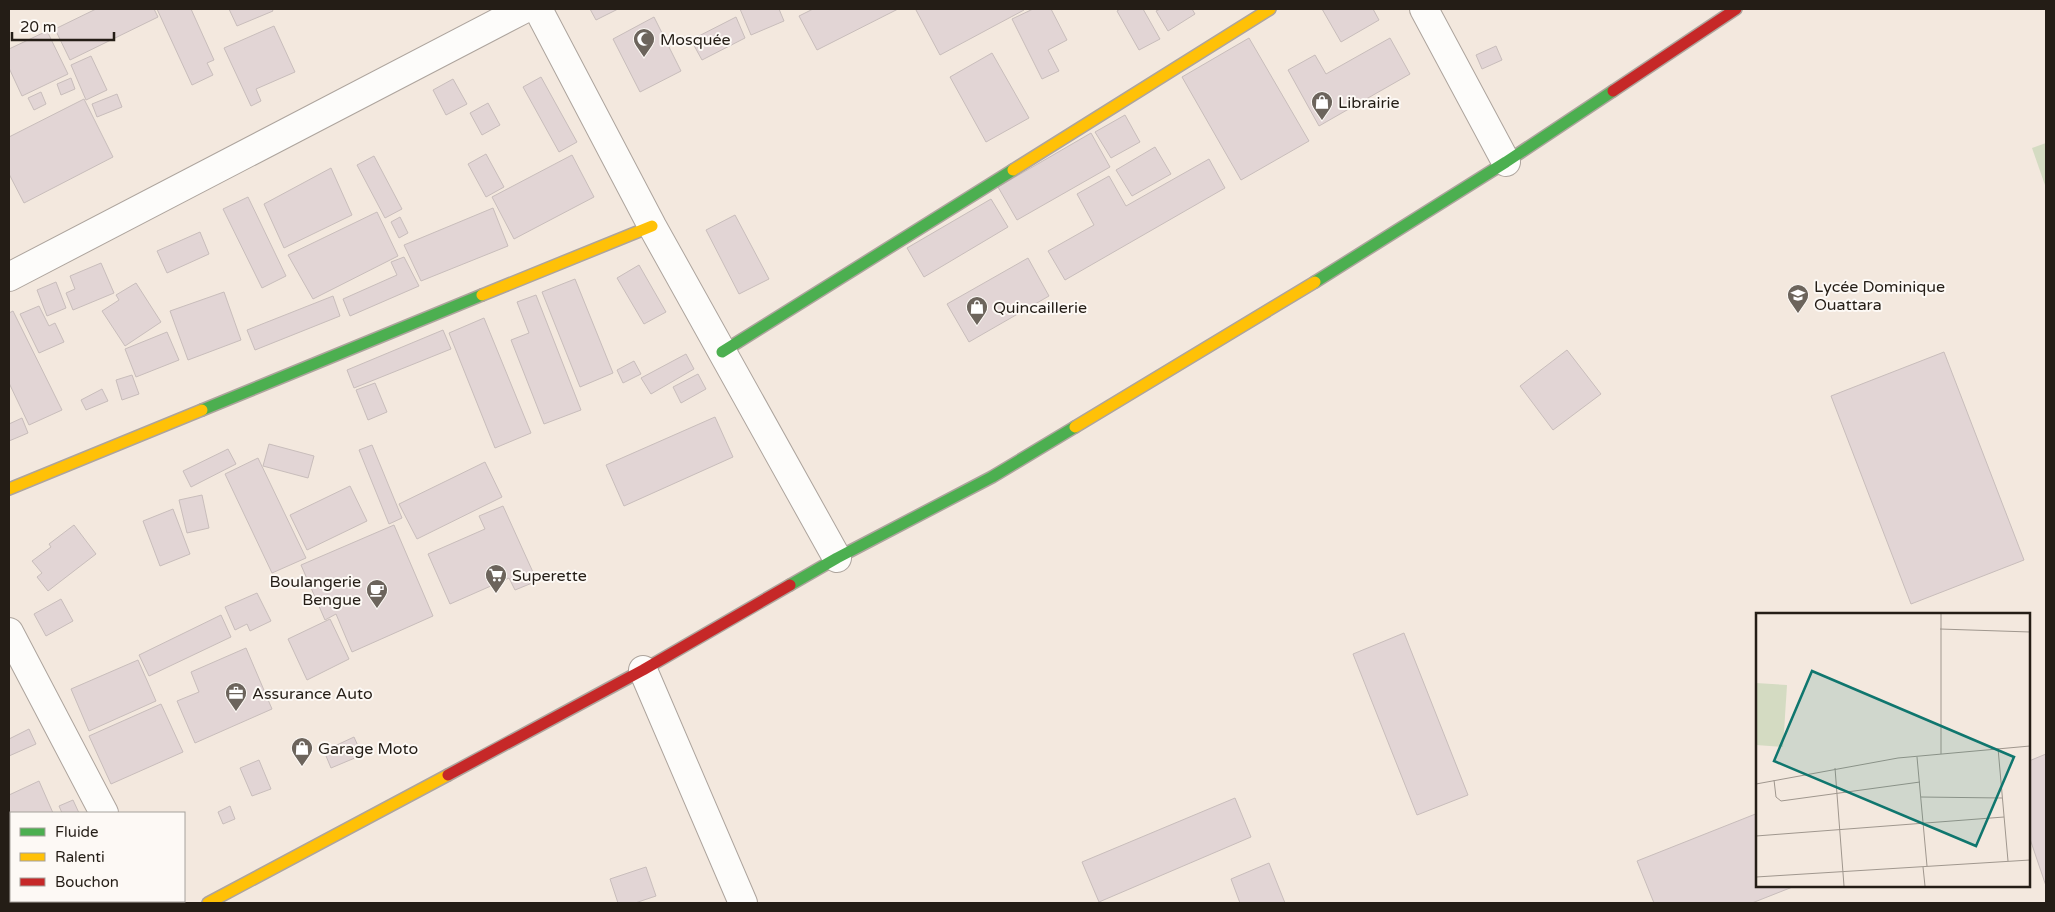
<svg xmlns="http://www.w3.org/2000/svg" width="2055" height="912" font-family="'Varela Round',sans-serif">
<style>
.green{fill:#d4dbc2}
.building{fill:#e2d5d5;stroke:#c8bdbb}
.lines{fill:none;stroke-linecap:round;stroke-linejoin:round}
.street-casing{stroke:#ada49d;stroke-width:30}
.fast-casing{stroke:#ada49d;stroke-width:14}
.slow-casing{stroke:#ada49d;stroke-width:14}
.jam-casing{stroke:#ada49d;stroke-width:14}
.street{stroke:#fdfcfa;stroke-width:28}
.fast{stroke:#4caf50;stroke-width:11}
.slow{stroke:#ffc107;stroke-width:11}
.jam{stroke:#c62828;stroke-width:11}
.labels{text-anchor:middle;stroke-width:4;stroke-linejoin:round;paint-order:stroke}
.poi-label{font-size:16px;fill:#241d16;stroke:#fdf9f5;text-anchor:start}
.inset-road{fill:none;stroke:#a0978e;stroke-width:1}
.view{fill:#0f766e;fill-opacity:0.15;stroke:#0f766e;stroke-width:2.5}
.inset-edge{fill:none;stroke:#241d16;stroke-width:2.5}
</style>
<rect width="100%" height="100%" fill="#f3e8de"/>
<!-- green -->
<polygon class="green" points="2046,143 2046,188 2032,148"/>
<!-- building -->
<g class="building">
<polygon points="96,9 154,9 158,17 70,60 55,29"/>
<polygon points="157,9 191,9 214,60 207,63 213,75 192,85"/>
<polygon points="229,9 272,9 273,11 237,26"/>
<polygon points="590,9 618,9 596,20"/>
<polygon points="740,9 779,9 784,21 751,35"/>
<polygon points="813,9 898,9 817,50 799,16"/>
<polygon points="917,9 1023,9 1024,10 940,55 916,10"/>
<polygon points="1033,9 1051,9 1067,40 1048,50 1059,71 1042,79 1012,19"/>
<polygon points="1120,9 1143,9 1160,39 1139,50 1117,11"/>
<polygon points="1160,9 1192,9 1195,14 1168,31 1156,11"/>
<polygon points="1322,9 1373,9 1379,20 1341,42"/>
<polygon points="654,17 681,71 640,92 613,39"/>
<polygon points="736,17 745,38 702,60 691,40"/>
<polygon points="274,26 295,72 256,89 261,101 251,106 224,48"/>
<polygon points="47,31 68,74 22,96 9,68 9,49"/>
<polygon points="1249,38 1309,141 1241,180 1182,77"/>
<polygon points="1390,38 1410,74 1319,126 1288,70 1315,55 1326,74"/>
<polygon points="1496,46 1502,60 1482,69 1476,55"/>
<polygon points="992,53 1029,118 986,142 950,77"/>
<polygon points="91,56 107,90 86,100 71,65"/>
<polygon points="541,77 577,142 559,152 523,87"/>
<polygon points="71,78 75,89 61,95 57,84"/>
<polygon points="453,79 467,104 446,115 433,90"/>
<polygon points="41,92 46,104 34,110 28,98"/>
<polygon points="117,94 122,107 97,117 92,104"/>
<polygon points="84,99 113,157 24,203 9,174 9,137"/>
<polygon points="488,103 500,125 482,135 470,113"/>
<polygon points="1125,115 1140,142 1111,158 1095,132"/>
<polygon points="1091,133 1110,167 1017,220 998,187"/>
<polygon points="1155,147 1171,174 1132,196 1116,170"/>
<polygon points="486,154 504,187 486,197 468,164"/>
<polygon points="572,155 594,197 514,239 492,197"/>
<polygon points="374,156 402,209 385,218 357,165"/>
<polygon points="1209,159 1225,188 1065,280 1048,251 1094,225 1077,194 1109,176 1126,206"/>
<polygon points="331,168 352,215 284,248 264,204"/>
<polygon points="248,197 286,276 262,288 223,209"/>
<polygon points="991,199 1008,227 924,277 907,248"/>
<polygon points="493,208 508,246 421,281 404,245"/>
<polygon points="377,212 398,256 313,299 288,255"/>
<polygon points="735,215 769,279 739,294 706,230"/>
<polygon points="400,217 408,233 399,238 391,222"/>
<polygon points="200,232 209,254 167,273 157,251"/>
<polygon points="404,257 419,286 350,316 343,299 397,275 391,262"/>
<polygon points="1028,258 1049,296 969,342 947,304"/>
<polygon points="101,263 114,293 73,310 66,293 75,289 70,276"/>
<polygon points="639,265 666,312 644,324 617,278"/>
<polygon points="575,279 613,373 580,387 542,292"/>
<polygon points="56,282 66,308 47,316 37,290"/>
<polygon points="136,283 161,322 125,346 102,311 119,300 116,295"/>
<polygon points="224,292 241,340 188,360 170,311"/>
<polygon points="536,295 581,410 544,424 511,340 529,333 517,302"/>
<polygon points="333,296 340,316 255,350 247,330"/>
<polygon points="39,306 49,326 55,323 64,342 39,353 20,314"/>
<polygon points="13,311 62,410 29,425 9,383 9,313"/>
<polygon points="484,318 531,433 495,448 449,333"/>
<polygon points="443,330 451,349 354,388 347,370"/>
<polygon points="167,332 179,360 136,377 125,349"/>
<polygon points="1567,350 1601,394 1553,430 1520,386"/>
<polygon points="1944,352 2024,560 1911,604 1831,396"/>
<polygon points="686,354 694,369 651,394 641,378"/>
<polygon points="634,361 641,374 623,383 617,370"/>
<polygon points="698,374 706,389 681,403 673,387"/>
<polygon points="132,375 139,394 122,400 116,380"/>
<polygon points="375,383 387,412 368,420 356,390"/>
<polygon points="102,389 108,401 86,410 81,400"/>
<polygon points="715,417 733,457 624,506 606,465"/>
<polygon points="22,418 28,433 9,441 9,424"/>
<polygon points="269,444 314,456 308,478 263,466"/>
<polygon points="372,445 402,518 389,524 359,450"/>
<polygon points="228,449 236,464 191,487 183,471"/>
<polygon points="258,458 306,558 272,573 225,474"/>
<polygon points="485,462 502,497 417,539 399,504"/>
<polygon points="350,486 367,521 307,550 290,515"/>
<polygon points="202,495 209,528 187,533 179,500"/>
<polygon points="503,506 537,581 515,590 509,578 450,604 428,554 485,529 479,516"/>
<polygon points="173,509 190,554 160,566 143,521"/>
<polygon points="74,525 96,554 48,591 37,577 42,573 32,561 51,547 49,544"/>
<polygon points="394,525 433,616 352,652 336,614 325,620 301,565"/>
<polygon points="257,593 271,621 250,631 247,624 235,630 225,607"/>
<polygon points="61,599 73,621 46,636 34,614"/>
<polygon points="221,615 231,637 149,676 139,655"/>
<polygon points="330,619 349,659 307,680 288,639"/>
<polygon points="1404,633 1468,795 1417,815 1353,654"/>
<polygon points="246,648 272,709 195,743 177,701 199,692 191,672"/>
<polygon points="138,660 156,701 89,731 71,689"/>
<polygon points="161,704 183,752 111,784 89,736"/>
<polygon points="29,729 36,744 9,756 9,739"/>
<polygon points="354,737 362,755 331,768 324,751"/>
<polygon points="2046,754 2046,886 2029,836 2029,761"/>
<polygon points="259,760 271,789 252,796 240,768"/>
<polygon points="39,781 53,813 11,813 11,838 9,839 9,795"/>
<polygon points="1235,798 1251,837 1099,902 1082,862"/>
<polygon points="73,800 79,813 62,813 59,806"/>
<polygon points="230,806 235,819 223,824 218,812"/>
<polygon points="1758,813 1758,886 1795,886 1752,903 1654,903 1637,861"/>
<polygon points="1269,863 1285,903 1240,903 1231,879"/>
<polygon points="646,867 656,896 635,903 618,903 610,879"/>
</g>
<g class="lines">
<!-- street casing -->
<g class="street-casing">
<g id="street">
<polyline points="538,9 652,226 837,558"/>
<polyline points="1424,9 1506,162"/>
<polyline points="9,277 524,9"/>
<polyline points="9,632 104,813"/>
<polyline points="643,670 743,903"/>
<polyline points="149,901 151,903"/>
</g>
</g>
<!-- fast casing -->
<g class="fast-casing">
<g id="fast">
<polyline points="1315,282 1506,162 1613,91"/>
<polyline points="722,352 1013,170"/>
<polyline points="202,410 482,295"/>
<polyline points="790,585 837,558 992,477 1075,427"/>
</g>
</g>
<!-- slow casing -->
<g class="slow-casing">
<g id="slow">
<polyline points="1013,170 1270,9"/>
<polyline points="482,295 652,226"/>
<polyline points="1075,427 1315,282"/>
<polyline points="9,489 202,410"/>
<polyline points="208,903 448,775"/>
</g>
</g>
<!-- jam casing -->
<g class="jam-casing">
<g id="jam">
<polyline points="1613,91 1736,9"/>
<polyline points="448,775 643,670 790,585"/>
</g>
</g>
<!-- street -->
<use href="#street" class="street"/>
<!-- fast -->
<use href="#fast" class="fast"/>
<!-- slow -->
<use href="#slow" class="slow"/>
<!-- jam -->
<use href="#jam" class="jam"/>
</g>
<!-- icons -->
<defs>
<g id="mosque-pin" transform="scale(1.125)"><path d="M0 17L-7.5 6A9.5 9.5 0 1 1 7.5 6Z" fill="#6c645c" stroke="#fdf9f5"/><path d="M3.5-4.9A6 6 0 1 0 3.5 4.9A5 5 0 1 1 3.5-4.9Z" fill="#fff"/></g>
<g id="shop-pin" transform="scale(1.125)"><path d="M0 17L-7.5 6A9.5 9.5 0 1 1 7.5 6Z" fill="#6c645c" stroke="#fdf9f5"/><path d="M-5-2.5h2.3a2.7 3.5 0 0 1 5.4 0H5L5.5 6h-11ZM-1.5-2.5h3a1.5 2.3 0 0 0-3 0Z" fill="#fff"/></g>
<g id="school-pin" transform="scale(1.125)"><path d="M0 17L-7.5 6A9.5 9.5 0 1 1 7.5 6Z" fill="#6c645c" stroke="#fdf9f5"/><path d="M0-5L7-2L0 1L-7-2ZM-4 1L0 2.5L4 1V4Q0 6-4 4Z" fill="#fff"/></g>
<g id="supermarket-pin" transform="scale(1.125)"><path d="M0 17L-7.5 6A9.5 9.5 0 1 1 7.5 6Z" fill="#6c645c" stroke="#fdf9f5"/><path d="M-6-5.5h2.5l.6 2H6L4.5 2H-2.5L-4.4-4H-6ZM-1.5 3.2a1.3 1.3 0 1 0 .1 0ZM3 3.2a1.3 1.3 0 1 0 .1 0Z" fill="#fff"/></g>
<g id="cafe-pin" transform="scale(1.125)"><path d="M0 17L-7.5 6A9.5 9.5 0 1 1 7.5 6Z" fill="#6c645c" stroke="#fdf9f5"/><path d="M-5.5-4.5H6V0H3Q3 3.5 0 3.5H-2.5Q-5.5 3.5-5.5 0ZM3-3.2v2h1.7v-2ZM-6 4.5H4V6H-6Z" fill="#fff"/></g>
<g id="office-pin" transform="scale(1.125)"><path d="M0 17L-7.5 6A9.5 9.5 0 1 1 7.5 6Z" fill="#6c645c" stroke="#fdf9f5"/><path d="M-6-3h4V-5.5h4V-3h4V5H-6ZM-1-4.5V-3h2v-1.5ZM-6 0V1H6V0Z" fill="#fff"/></g>
</defs>
<g fill-rule="evenodd">
<use href="#mosque-pin" x="644" y="39"/>
<use href="#shop-pin" x="1322" y="102"/>
<use href="#school-pin" x="1798" y="295"/>
<use href="#shop-pin" x="977" y="307"/>
<use href="#supermarket-pin" x="496" y="575"/>
<use href="#cafe-pin" x="377" y="590"/>
<use href="#office-pin" x="236" y="693"/>
<use href="#shop-pin" x="302" y="748"/>
</g>
<g class="labels">
<!-- poi labels -->
<g class="poi-label">
<text x="660" y="45">Mosquée</text>
<text x="1338" y="108">Librairie</text>
<text x="1814" y="292">Lycée Dominique<tspan x="1814" dy="18">Ouattara</tspan></text>
<text x="993" y="313">Quincaillerie</text>
<text x="512" y="581">Superette</text>
<text x="361" y="587" text-anchor="end">Boulangerie<tspan x="361" dy="18">Bengue</tspan></text>
<text x="252" y="699">Assurance Auto</text>
<text x="318" y="754">Garage Moto</text>
</g>
</g>
<!-- overview -->
<g transform="translate(1756 613)">
<rect width="274" height="274" fill="#f3e8de"/>
<path d="M0,70L31,72L27,134L0,132Z" fill="#d4dbc2"/>
<path class="inset-road" d="M184,16L274,19M242,135L252,248M185,141V1M161,144L171,253M79,155L88,273M18,167L20,184L25,188L164,169M0,171L142,145L274,133M165,184L246,185M0,223L248,204M167,254L169,273M0,264L274,247"/>
<path class="view" d="M56,58L258,144L220,233L18,148Z"/>
<rect width="274" height="274" class="inset-edge"/>
</g>
<!-- border -->
<rect width="2055" height="912" fill="none" stroke="#241d16" stroke-width="20"/>
<!-- legend -->
<rect x="10" y="812" width="175" height="90" fill="#fdf9f5" stroke="#a6a19c"/>
<rect x="20" y="828" width="25" height="8" fill="#4caf50" stroke="#a6a19c"/>
<text x="55" y="837" font-size="15" fill="#241d16">Fluide</text>
<rect x="20" y="853" width="25" height="8" fill="#ffc107" stroke="#a6a19c"/>
<text x="55" y="862" font-size="15" fill="#241d16">Ralenti</text>
<rect x="20" y="878" width="25" height="8" fill="#c62828" stroke="#a6a19c"/>
<text x="55" y="887" font-size="15" fill="#241d16">Bouchon</text>
<!-- scale -->
<path d="M12 32v8h102v-8" fill="none" stroke="#241d16" stroke-width="2.5"/>
<text x="20" y="32" font-size="15" fill="#241d16" stroke="#fdf9f5" stroke-width="4" paint-order="stroke">20 m</text>
</svg>
